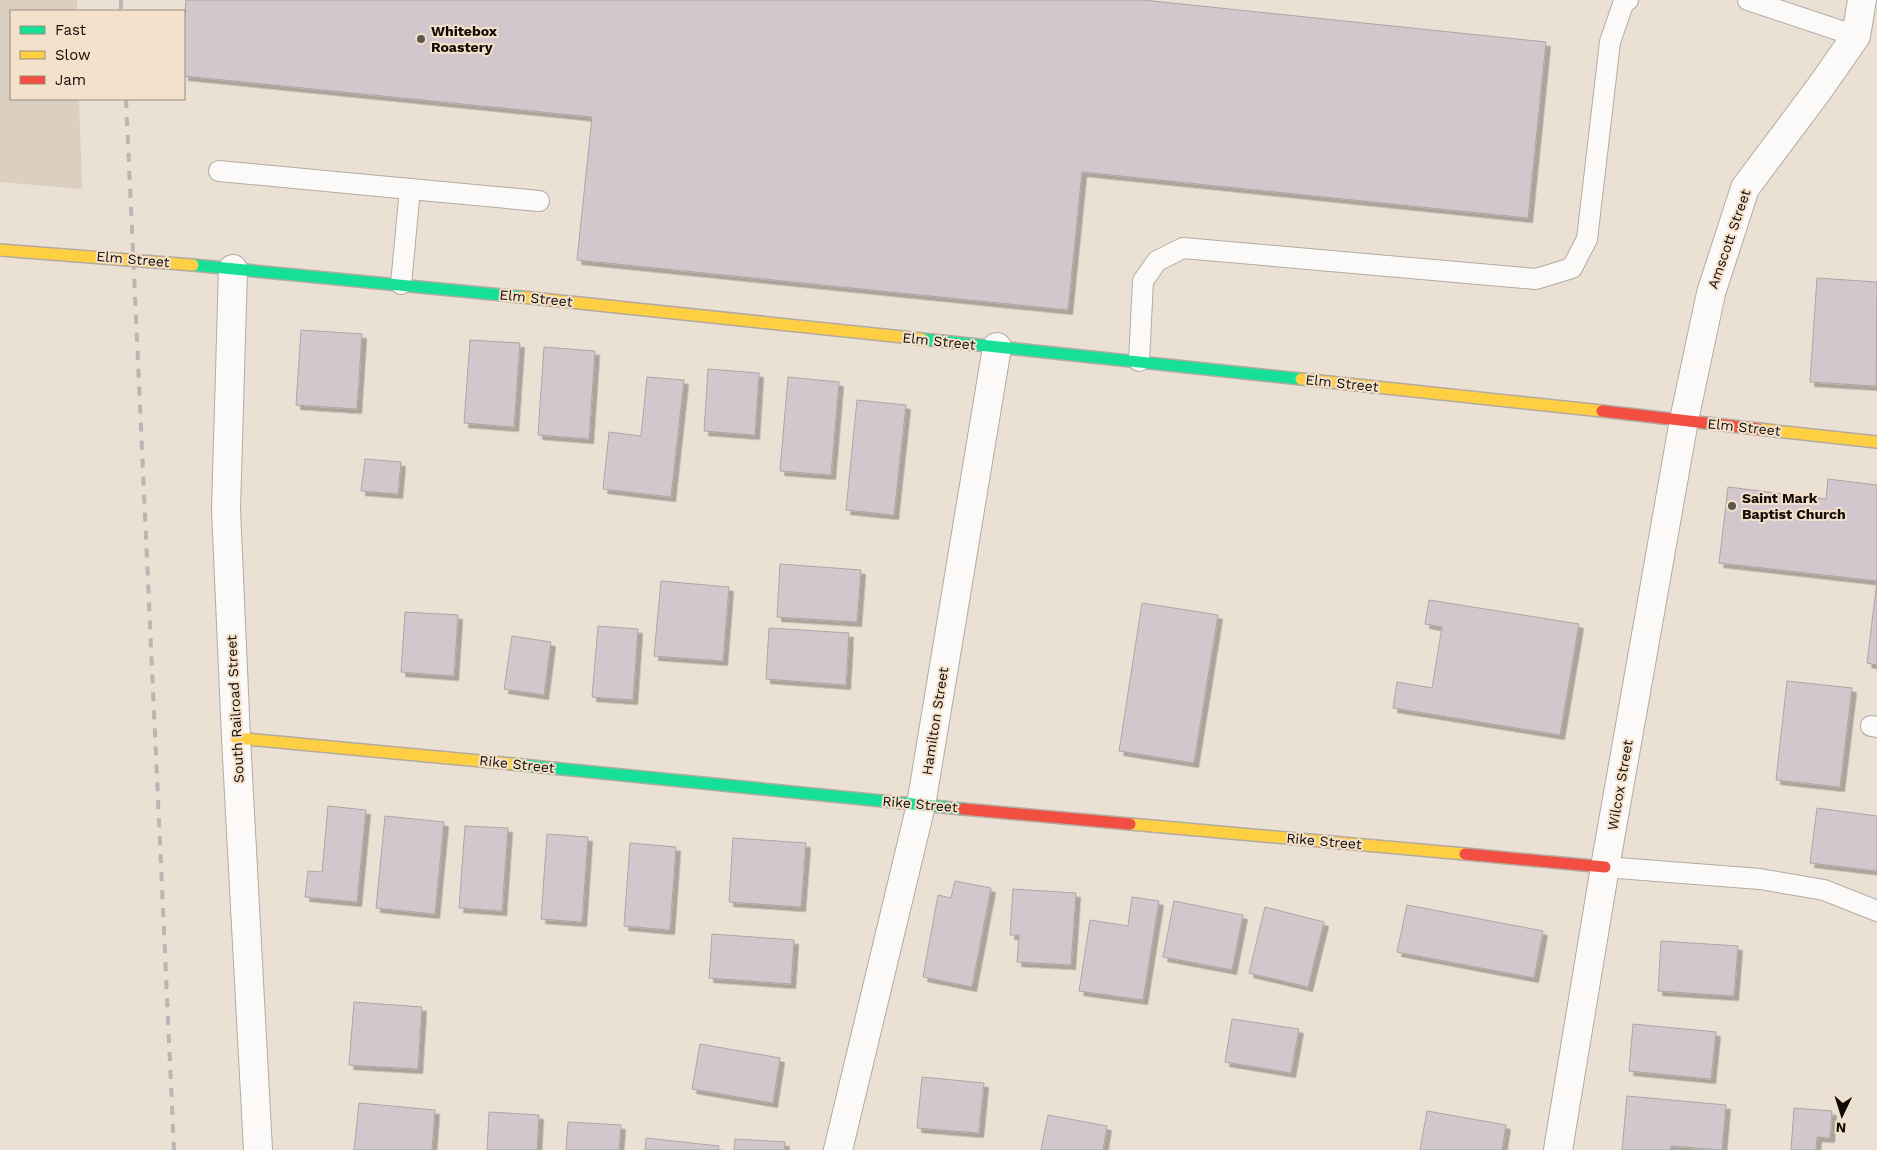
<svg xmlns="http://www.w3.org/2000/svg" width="1877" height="1150" font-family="'Work Sans',sans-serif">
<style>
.industrial{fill:#dbcfc0}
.building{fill:#d3c7ce;stroke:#ada6a5;filter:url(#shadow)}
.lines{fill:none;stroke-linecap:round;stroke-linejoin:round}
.lane-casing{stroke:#b3aba2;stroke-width:22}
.street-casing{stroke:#b3aba2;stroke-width:30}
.fast-casing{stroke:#b3aba2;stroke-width:14}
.slow-casing{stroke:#b3aba2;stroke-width:14}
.jam-casing{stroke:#b3aba2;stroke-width:14}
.lane{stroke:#fcfaf9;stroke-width:20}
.street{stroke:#fcfaf9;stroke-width:28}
.fast{stroke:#16e098;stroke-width:11}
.slow{stroke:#ffcf43;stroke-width:11}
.jam{stroke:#f24e42;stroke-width:11}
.rail{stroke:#b9b6b4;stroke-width:4;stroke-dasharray:9 9;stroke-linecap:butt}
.poi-dot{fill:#5d564d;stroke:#f4e1cb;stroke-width:2}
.labels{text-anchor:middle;stroke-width:4;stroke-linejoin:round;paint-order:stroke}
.poi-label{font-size:14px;font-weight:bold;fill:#110b05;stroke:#f4e1cb;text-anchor:start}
.street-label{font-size:14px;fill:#110b05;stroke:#f4e1cb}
</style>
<defs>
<filter id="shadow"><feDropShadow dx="4.5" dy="4.5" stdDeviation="0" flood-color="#0004"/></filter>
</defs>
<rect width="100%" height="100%" fill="#ebe0d4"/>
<!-- industrial -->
<polygon class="industrial" points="0,0 77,0 77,11 11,11 11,99 79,99 82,189 0,182"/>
<!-- building -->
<g class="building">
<polygon points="186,0 1143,0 1546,42 1528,218 1082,172 1068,310 577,260 592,117 184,76 184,25"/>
<polygon points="1817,278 1877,282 1876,386 1810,382"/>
<polygon points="301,330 362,334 357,409 296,405"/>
<polygon points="470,340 520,343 514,427 464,423"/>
<polygon points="544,347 595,351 589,439 538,435"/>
<polygon points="708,369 759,373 755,435 704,431"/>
<polygon points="647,377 684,380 671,497 603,489 609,432 641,436"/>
<polygon points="788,377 839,382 831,475 780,471"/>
<polygon points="857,400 906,405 894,515 846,510"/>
<polygon points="365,459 401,462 398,494 361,491"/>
<polygon points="1828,479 1877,485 1877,665 1867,663 1877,581 1719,563 1728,487 1826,499"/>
<polygon points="780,564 861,570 857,622 777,617"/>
<polygon points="661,581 729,587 723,661 654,656"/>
<polygon points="1429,600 1579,624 1560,735 1393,708 1397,682 1432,688 1442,627 1425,624"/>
<polygon points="1142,603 1218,615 1194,763 1119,751"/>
<polygon points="405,612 458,615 454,676 401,672"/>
<polygon points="598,626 638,629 633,700 592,697"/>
<polygon points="769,628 849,633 846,685 766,679"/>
<polygon points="512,636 551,642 544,695 504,689"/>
<polygon points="1787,681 1852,688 1840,787 1776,780"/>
<polygon points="328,806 366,810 357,902 305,897 308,871 322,872"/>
<polygon points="1817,808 1877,816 1877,871 1810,863"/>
<polygon points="385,816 444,822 435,914 376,908"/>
<polygon points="465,826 508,828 502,911 459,908"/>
<polygon points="547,834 588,837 582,922 541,919"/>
<polygon points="733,838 806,843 801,907 729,902"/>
<polygon points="630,843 676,847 670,930 624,926"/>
<polygon points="955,881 991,888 972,987 923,977 938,895 951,898"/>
<polygon points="1013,889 1076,893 1071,965 1017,962 1019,935 1010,935"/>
<polygon points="1132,897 1159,901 1143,1000 1079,991 1090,920 1128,926"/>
<polygon points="1174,901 1243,915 1232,970 1163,957"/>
<polygon points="1407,905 1543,931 1534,978 1397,952"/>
<polygon points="1265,907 1324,922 1308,987 1249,973"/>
<polygon points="712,934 794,940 791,984 709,978"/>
<polygon points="1661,941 1738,946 1734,996 1658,991"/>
<polygon points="354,1002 422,1007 418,1069 349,1065"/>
<polygon points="1232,1019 1299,1029 1291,1073 1225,1062"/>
<polygon points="1633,1024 1716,1032 1711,1079 1629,1071"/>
<polygon points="700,1044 780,1058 773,1103 692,1089"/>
<polygon points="922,1077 984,1083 979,1133 917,1128"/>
<polygon points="1627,1096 1726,1105 1722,1150 1671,1146 1670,1150 1622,1150"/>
<polygon points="359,1103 435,1110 432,1150 354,1150"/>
<polygon points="1794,1108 1832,1111 1830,1138 1817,1137 1816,1150 1791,1150"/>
<polygon points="1427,1111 1506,1125 1502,1150 1420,1150"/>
<polygon points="489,1112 539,1115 537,1150 487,1150"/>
<polygon points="1048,1115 1107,1126 1103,1150 1041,1150"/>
<polygon points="568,1122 621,1125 619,1150 566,1150"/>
<polygon points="646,1138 719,1146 718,1150 645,1150"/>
<polygon points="735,1139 785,1142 784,1150 734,1150"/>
</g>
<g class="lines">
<!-- lane casing -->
<g class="lane-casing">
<g id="lane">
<polyline points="1748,0 1856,36"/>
<polyline points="219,171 410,189"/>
<polyline points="401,284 410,189 539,201"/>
<polyline points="1139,361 1143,281 1157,261 1183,248 1536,279 1572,268 1587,239 1610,42 1623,4 1628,0"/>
<polyline points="1871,726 1877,727"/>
<polyline points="1605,867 1760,879 1824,890 1877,911"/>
</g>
</g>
<!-- street casing -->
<g class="street-casing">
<g id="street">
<polyline points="233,269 226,509 236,738 258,1150"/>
<polyline points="838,1150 921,805 997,347"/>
<polyline points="1558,1150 1605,867 1684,420 1711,293 1745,188 1819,89 1856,36 1862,0"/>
</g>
</g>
<!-- fast casing -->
<g class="fast-casing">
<g id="fast">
<polyline points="193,265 522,297"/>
<polyline points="922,339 1301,379"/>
<polyline points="512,764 963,809"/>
</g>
</g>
<!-- slow casing -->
<g class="slow-casing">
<g id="slow">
<polyline points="0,250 193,265"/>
<polyline points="522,297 922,339"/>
<polyline points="1301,379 1602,411"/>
<polyline points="1758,429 1877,442"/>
<polyline points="236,738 512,764"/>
<polyline points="1130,824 1465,854"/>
</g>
</g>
<!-- jam casing -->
<g class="jam-casing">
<g id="jam">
<polyline points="1602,411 1758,429"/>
<polyline points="963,809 1130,824"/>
<polyline points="1465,854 1605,867"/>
</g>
</g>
<!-- lane -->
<use href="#lane" class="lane"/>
<!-- street -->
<use href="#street" class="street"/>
<!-- fast -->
<use href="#fast" class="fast"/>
<!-- slow -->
<use href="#slow" class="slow"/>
<!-- jam -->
<use href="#jam" class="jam"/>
<!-- rail -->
<g class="rail">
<polyline points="121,0 121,11"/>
<polyline points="126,99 174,1150"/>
</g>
</g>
<!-- markers -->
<g class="poi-dot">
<circle cx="421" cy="39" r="5"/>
<circle cx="1732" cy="506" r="5"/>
</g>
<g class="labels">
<!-- poi labels -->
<g class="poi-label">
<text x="431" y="36">Whitebox<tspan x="431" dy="16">Roastery</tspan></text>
<text x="1742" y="503">Saint Mark<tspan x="1742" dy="16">Baptist Church</tspan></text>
</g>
<!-- street labels -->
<g class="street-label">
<text transform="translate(1729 239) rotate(-71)" y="5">Amscott Street</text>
<text transform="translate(133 259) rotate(5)" y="5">Elm Street</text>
<text transform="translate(536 298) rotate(6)" y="5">Elm Street</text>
<text transform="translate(939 341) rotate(6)" y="5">Elm Street</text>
<text transform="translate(1342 383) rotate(6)" y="5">Elm Street</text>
<text transform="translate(1744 427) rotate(6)" y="5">Elm Street</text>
<text transform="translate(235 709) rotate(-93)" y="5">South Railroad Street</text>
<text transform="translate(935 721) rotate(-81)" y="5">Hamilton Street</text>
<text transform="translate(517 764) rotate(6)" y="5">Rike Street</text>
<text transform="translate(1620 785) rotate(-80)" y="5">Wilcox Street</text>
<text transform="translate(920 804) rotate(5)" y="5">Rike Street</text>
<text transform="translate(1324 841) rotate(5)" y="5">Rike Street</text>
</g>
</g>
<!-- legend -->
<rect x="10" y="10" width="175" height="90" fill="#f4e1cb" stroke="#998b7c"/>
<rect x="20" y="26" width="25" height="8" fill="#16e098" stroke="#998b7c"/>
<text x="55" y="35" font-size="15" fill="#110b05">Fast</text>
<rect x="20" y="51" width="25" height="8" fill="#ffcf43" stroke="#998b7c"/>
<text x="55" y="60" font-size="15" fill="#110b05">Slow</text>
<rect x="20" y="76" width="25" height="8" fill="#f24e42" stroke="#998b7c"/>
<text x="55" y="85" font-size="15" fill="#110b05">Jam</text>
<!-- north arrow -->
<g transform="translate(1842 1115) rotate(184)" stroke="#f4e1cb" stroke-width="4" paint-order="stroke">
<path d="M0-4L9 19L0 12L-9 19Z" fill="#110b05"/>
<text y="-8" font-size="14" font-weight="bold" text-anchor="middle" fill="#110b05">N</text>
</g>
</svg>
